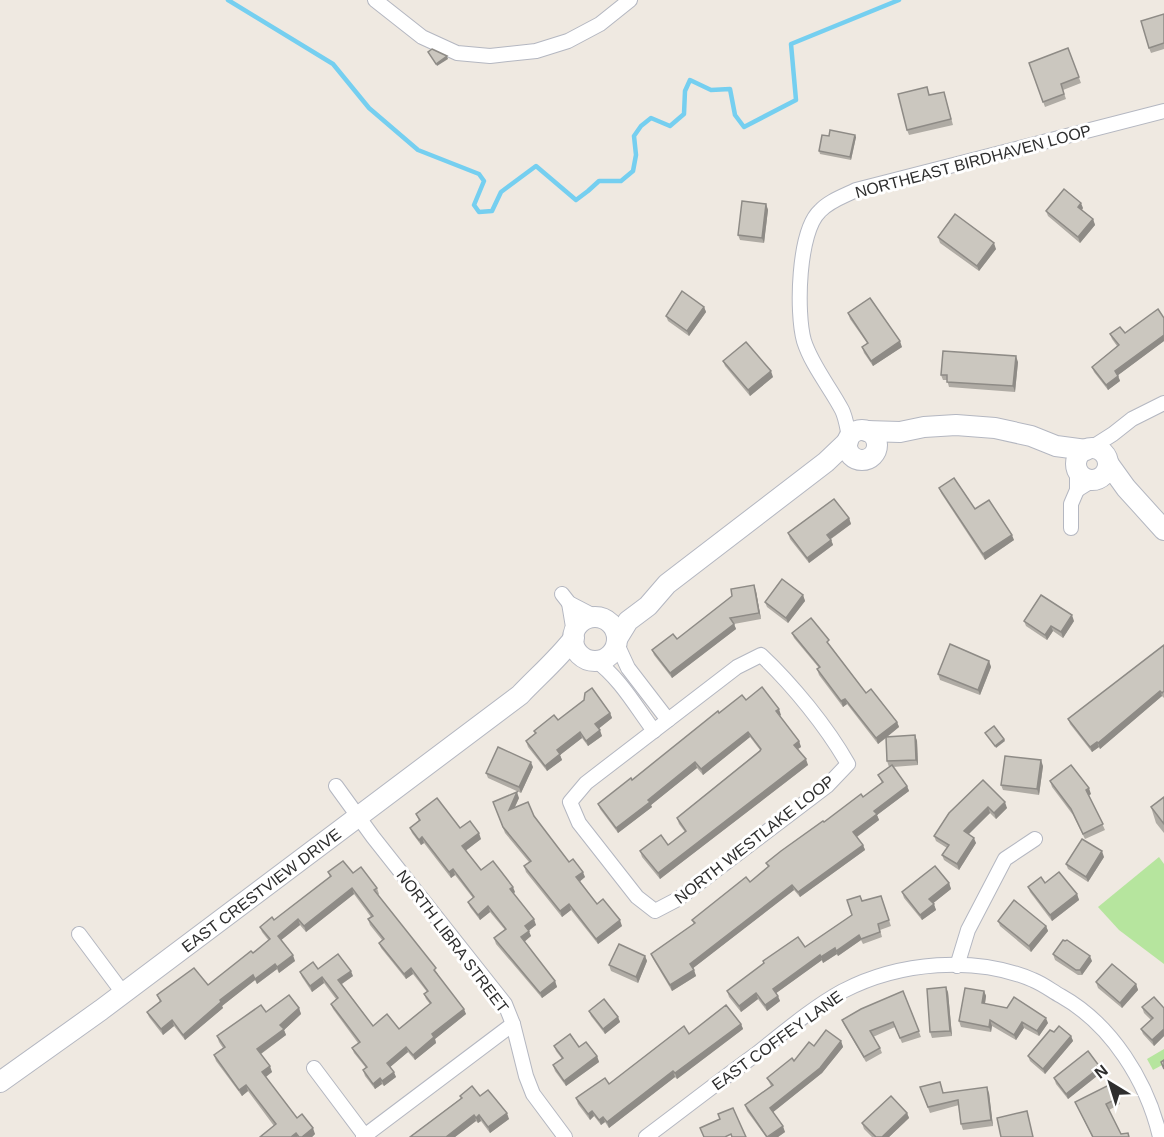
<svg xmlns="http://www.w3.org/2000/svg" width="1164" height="1137" font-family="Arial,sans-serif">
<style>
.green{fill:#b6e59e}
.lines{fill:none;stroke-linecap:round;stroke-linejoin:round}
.stream{stroke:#75cff0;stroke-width:4.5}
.street-casing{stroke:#b4b7c1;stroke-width:16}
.secondary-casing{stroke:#b4b7c1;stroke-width:22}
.street{stroke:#fff;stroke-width:14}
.secondary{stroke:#fff;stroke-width:20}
.wall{fill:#afaba4}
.shaded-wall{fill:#8e8b86}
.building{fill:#cbc7bf;stroke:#8e8b86;stroke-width:1.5}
.labels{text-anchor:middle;stroke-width:6;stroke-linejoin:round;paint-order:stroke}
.street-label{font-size:16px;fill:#2e2e2e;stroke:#fff}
</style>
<rect width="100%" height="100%" fill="#efe9e1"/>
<!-- green -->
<g class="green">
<polygon points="1159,857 1164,864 1164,964 1119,930 1098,907"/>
<polygon points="1164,1049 1164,1064 1153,1070 1147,1059"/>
</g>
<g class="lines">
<!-- stream -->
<polyline class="stream" points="228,0 333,64 369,108 418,150 479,174 484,181 474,205 479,212 492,211 501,192 536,166 576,200 588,191 599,181 621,181 633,171 636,155 634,136 641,126 651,118 670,126 684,114 685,91 690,80 711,90 730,89 735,115 744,127 796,100 791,44 899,0"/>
<!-- street casing -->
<g class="street-casing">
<g id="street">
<polyline points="375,0 422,37 457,53 490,56 536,51 568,41 600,24 630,0"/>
<path d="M849,436C847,428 846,418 842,410C830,387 812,366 804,341C796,313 798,231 820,211C829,201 844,196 856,190L1164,111"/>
<polyline points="1091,448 1113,434 1132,419 1164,403"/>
<polyline points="1077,490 1093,480"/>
<polyline points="1071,528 1071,504 1077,490 1077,470"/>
<polyline points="562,594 569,603 596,617"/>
<polyline points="569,603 574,633"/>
<polyline points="617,644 628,668 668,720"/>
<path d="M761,655C792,684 827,727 848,764L827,786L678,899L655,911L637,897L579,823L570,802L586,783L737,667Z"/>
<path d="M595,660C620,678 636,707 654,731"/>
<polyline points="336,786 373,837 505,1004 513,1024 526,1076 533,1094 565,1137"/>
<polyline points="79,934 123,993"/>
<polyline points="957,966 968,930 1005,859 1035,839"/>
<polyline points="314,1068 365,1136"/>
<polyline points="363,1137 513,1024"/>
<path d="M646,1137C682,1110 718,1082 755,1055C783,1033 812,1008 843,991C899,962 975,955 1033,980C1043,984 1052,991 1061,996C1111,1024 1147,1081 1160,1137"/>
</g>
</g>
<!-- secondary casing -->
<g class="secondary-casing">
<g id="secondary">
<circle cx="862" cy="445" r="15"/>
<polyline points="866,431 900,432 924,427 956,425 995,428 1031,436 1056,446 1086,450"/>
<circle cx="1092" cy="464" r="16"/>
<polyline points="1108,463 1126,488 1164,530"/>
<circle cx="595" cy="639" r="22"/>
<polyline points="617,639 628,621 648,606 667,584 826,462 848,441"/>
<path d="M0,1082L101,1010L520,695C538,676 558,659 574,638"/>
</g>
</g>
<!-- street -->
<use href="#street" class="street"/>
<!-- secondary -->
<use href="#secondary" class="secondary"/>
</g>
<!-- wall -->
<g class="wall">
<polygon points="1164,14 1164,49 1151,53 1149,48"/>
<polygon points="1068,48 1081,83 1063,90 1066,99 1045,107 1029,63"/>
<polygon points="944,92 953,125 909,135 907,130 930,95"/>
<polygon points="829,136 856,137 851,160 820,154 819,151"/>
<polygon points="766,204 768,210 764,243 740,240 738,235"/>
<polygon points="1083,208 1082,210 1093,219 1095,225 1080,243 1048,216 1046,211"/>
<polygon points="938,237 996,249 979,271 940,243"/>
<polygon points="704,307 706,312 689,336 668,321 666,316"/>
<polygon points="848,313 902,347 873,366 864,353 862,347 867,343 850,319"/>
<polygon points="1164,318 1164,341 1118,375 1120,381 1108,390 1094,372 1092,367 1117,346 1112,339 1110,334 1125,333"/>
<polygon points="723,361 773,377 750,396 725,366"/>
<polygon points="1018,362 1015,392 949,387 947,380 943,380 941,375"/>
<polygon points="939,488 975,509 1014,540 985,560 941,493"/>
<polygon points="849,518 851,524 831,539 833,545 809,563 790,539 788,533"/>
<polygon points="756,591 761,619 734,624 736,629 672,678 654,655 652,650 677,639"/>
<polygon points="803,595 805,601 788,623 767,607 765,602"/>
<polygon points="1024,621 1074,621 1063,638 1053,631 1047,640 1026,626"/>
<polygon points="792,633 831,646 831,647 866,693 897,722 899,727 887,737 915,735 917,741 918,765 893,767 907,786 909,791 877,815 879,820 857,837 863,845 865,850 800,897 794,890 693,968 696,976 672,991 653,959 651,954 694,924 692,920 750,882 768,867 766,863 824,822 863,797 882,783 878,775 889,767 887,761 886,738 878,744 847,704 843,707 819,675 817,669 819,668 794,638"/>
<polygon points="1164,645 1164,698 1162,696 1100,749 1099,747 1092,752 1070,724 1068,719"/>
<polygon points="989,661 991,667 980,695 940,680 938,674"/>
<polygon points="746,700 781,715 779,716 799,741 801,747 798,749 808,765 660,879 642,857 640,851 668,845 685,832 679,824 677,818 760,750 750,737 703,775 697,768 651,805 652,807 618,833 600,809 598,804 632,780 719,713"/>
<polygon points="610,713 612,718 598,729 602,736 588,746 582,738 560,755 562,760 547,771 528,747 526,741 535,734 534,731 558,720"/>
<polygon points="1043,766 1039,795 1003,790 1001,785"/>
<polygon points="533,767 521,793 488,778 486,773"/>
<polygon points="983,780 1007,808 996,819 990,813 968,834 976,843 959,870 944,860 942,855 947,848 936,841 934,836"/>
<polygon points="1050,781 1091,794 1089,795 1105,830 1085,839 1073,815 1052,787"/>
<polygon points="1164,797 1164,833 1156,823 1151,807"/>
<polygon points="519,798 515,807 534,816 569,862 585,877 580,881 597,904 622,926 598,944 571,910 562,917 526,872 524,866 529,862 505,833 493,802"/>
<polygon points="416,814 460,828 481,839 466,850 481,870 515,892 513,894 536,925 528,931 531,936 524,941 555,981 557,987 542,998 496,944 494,938 505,930 490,912 480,920 470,907 468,902 473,898 455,875 451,878 424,843 421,845 412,833 410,828 419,821"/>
<polygon points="1104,857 1088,882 1068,869 1066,864"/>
<polygon points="328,872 353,873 377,888 379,894 378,895 438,974 437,975 466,1014 435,1039 436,1043 415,1060 408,1052 390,1067 396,1077 384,1086 382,1084 375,1089 365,1076 363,1070 366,1068 354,1053 352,1048 358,1043 333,1009 331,1004 336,999 324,983 312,992 302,977 300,972 318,969 353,976 342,984 373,1026 399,1029 430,1004 426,999 424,994 427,992 413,974 406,979 381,948 379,943 382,940 370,925 368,919 371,917 354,894 306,932 300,925 281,940 295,961 279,973 277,969 257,984 255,980 222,1006 223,1008 185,1040 174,1026 163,1035 149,1017 147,1012 160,1002 157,995 208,985 253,953 269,941 262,932 260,927 274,920 330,877"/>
<polygon points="949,883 951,889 933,903 936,910 922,920 904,898 902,892"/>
<polygon points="1045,883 1077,894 1079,900 1052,921 1030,892 1028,887"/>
<polygon points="881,896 891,926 880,930 882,937 863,944 861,940 838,956 837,954 823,963 822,960 776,993 780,1001 767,1011 758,999 741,1012 729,997 727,991 805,947 852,915 862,901"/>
<polygon points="998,921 1046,926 1048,931 1031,952 1000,926"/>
<polygon points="1053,954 1092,961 1082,975 1078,975 1055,960"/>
<polygon points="645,956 647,961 638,983 611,971 609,965"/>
<polygon points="1096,982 1136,984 1138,990 1122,1008 1098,988"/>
<polygon points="903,991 921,1037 902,1043 895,1027 873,1037 880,1048 882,1053 866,1062 844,1025 842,1020"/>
<polygon points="984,991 986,996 985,1004 1048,1023 1039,1036 1024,1028 1016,1040 992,1026 991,1032 961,1027 959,1021"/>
<polygon points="948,992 952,1036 932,1038 930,1032"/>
<polygon points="1142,1007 1164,1008 1164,1036 1154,1046 1143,1034 1141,1029 1151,1020 1144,1013"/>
<polygon points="299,1008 301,1014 284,1030 286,1035 261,1054 272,1072 266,1077 297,1118 315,1134 312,1137 260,1137 274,1126 248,1091 242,1096 216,1061 214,1055 223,1048 219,1042 217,1036"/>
<polygon points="589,1011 618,1017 620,1022 605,1034 591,1016"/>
<polygon points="741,1024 743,1029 677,1079 675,1077 609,1128 605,1122 601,1125 594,1116 590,1120 578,1104 576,1098 609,1084 689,1034"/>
<polygon points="1054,1032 1071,1036 1073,1041 1045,1074 1030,1061 1028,1056"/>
<polygon points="841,1041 843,1047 822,1073 773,1112 785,1132 778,1137 766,1137 747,1111 745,1105 771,1086 767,1078 794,1061 814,1046"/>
<polygon points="554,1046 597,1056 599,1062 566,1086 555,1071 553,1065 562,1059 556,1051"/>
<polygon points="1100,1067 1102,1072 1068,1099 1056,1084 1054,1078"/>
<polygon points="920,1087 943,1093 989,1093 993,1126 963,1130 961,1124 959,1105 930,1113"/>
<polygon points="460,1096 480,1096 509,1119 490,1133 481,1121 478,1123 476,1121 455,1137 410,1137 461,1098"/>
<polygon points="1118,1098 1120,1104 1109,1110 1121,1134 1128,1133 1129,1137 1092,1137 1075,1102"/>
<polygon points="907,1113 909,1118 889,1137 872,1137 864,1129 862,1123"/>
</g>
<!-- shaded-wall -->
<g class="shaded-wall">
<polygon points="447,56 448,59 437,66 436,64"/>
<polygon points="855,135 856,137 851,160 850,157"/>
<polygon points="1081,203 1083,208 1080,212 1078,207"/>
<polygon points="766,204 768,210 764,243 762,238"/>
<polygon points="1093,219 1095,225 1080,243 1078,237"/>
<polygon points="994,243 996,249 979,271 977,266"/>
<polygon points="704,307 706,312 689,336 687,331"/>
<polygon points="1164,335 1164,341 1117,376 1115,371"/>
<polygon points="900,341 902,347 873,366 871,361"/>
<polygon points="1016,356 1018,362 1015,392 1013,386"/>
<polygon points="771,371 773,377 750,396 748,390"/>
<polygon points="1118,376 1120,381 1108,390 1106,385"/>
<polygon points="849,518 851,524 829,540 827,535"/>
<polygon points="1012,535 1014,540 985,560 983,554"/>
<polygon points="831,540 833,545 809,563 807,558"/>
<polygon points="754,585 756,591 761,619 759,613"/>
<polygon points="803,595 805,601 788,623 786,618"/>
<polygon points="1072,615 1074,621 1063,638 1061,632"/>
<polygon points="734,624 736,629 672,678 670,673"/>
<polygon points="1051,626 1053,631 1047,640 1045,635"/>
<polygon points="989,661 991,667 980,695 978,690"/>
<polygon points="1160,691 1162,696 1100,749 1098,743"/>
<polygon points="845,699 847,704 843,707 841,701"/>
<polygon points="779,709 781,715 778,717 776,711"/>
<polygon points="610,713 612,718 597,730 595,724"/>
<polygon points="897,722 899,727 878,744 876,738"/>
<polygon points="600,730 602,736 588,746 586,741"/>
<polygon points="580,732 582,738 560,755 562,760 547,771 545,766 557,750"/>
<polygon points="748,732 750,737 703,775 701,769"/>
<polygon points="915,735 917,741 918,765 916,760"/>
<polygon points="1004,739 1005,741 996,748 995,746"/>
<polygon points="799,741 801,747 796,750 794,745"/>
<polygon points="1097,742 1099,747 1092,752 1090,747"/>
<polygon points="806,759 808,765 660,879 658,873"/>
<polygon points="1041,760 1043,766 1039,795 1037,789"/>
<polygon points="531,762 533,767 521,793 519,787"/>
<polygon points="695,762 697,768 651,805 652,807 618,833 616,828 648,800"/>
<polygon points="907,786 909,791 877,815 879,820 855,838 853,832 874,811"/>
<polygon points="1089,788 1091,794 1088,796 1086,790"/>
<polygon points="517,792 519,798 511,815 509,810"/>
<polygon points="1005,802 1007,808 996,819 994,813"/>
<polygon points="988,807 990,813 966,837 964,831"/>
<polygon points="479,833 481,839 464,852 462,846"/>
<polygon points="422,837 424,843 421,845 419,840"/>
<polygon points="974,838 976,843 959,870 957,864"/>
<polygon points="863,845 865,850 800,897 798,892"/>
<polygon points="1102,851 1104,857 1088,882 1086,877"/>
<polygon points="453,869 455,875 451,878 449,872"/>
<polygon points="583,872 585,877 578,883 576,877"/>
<polygon points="949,883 951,889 931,905 929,899"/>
<polygon points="792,885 794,890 692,969 690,964"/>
<polygon points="513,887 515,892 512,895 510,889"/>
<polygon points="352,888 354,894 306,932 304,926"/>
<polygon points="1077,894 1079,900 1052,921 1050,915"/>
<polygon points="569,904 571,910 562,917 560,911"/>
<polygon points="934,904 936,910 922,920 920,915"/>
<polygon points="488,906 490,912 480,920 478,915"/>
<polygon points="298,919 300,925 280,941 278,936"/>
<polygon points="534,919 536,925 527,932 525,926"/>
<polygon points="620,920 622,926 598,944 596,939"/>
<polygon points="1046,926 1048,931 1031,952 1029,946"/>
<polygon points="529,931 531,936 523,943 521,937"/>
<polygon points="859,935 861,940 838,956 836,951"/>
<polygon points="835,948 837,954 823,963 821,957"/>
<polygon points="293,955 295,961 279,973 277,967"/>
<polygon points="820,955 822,960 775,994 773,989"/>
<polygon points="645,956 647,961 638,983 636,977"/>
<polygon points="1090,956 1092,961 1082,975 1080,970"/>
<polygon points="275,964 277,969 257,984 255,979"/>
<polygon points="411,968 413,974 406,979 404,974"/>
<polygon points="694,970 696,976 672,991 670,985"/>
<polygon points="351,971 353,976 340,985 338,980"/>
<polygon points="253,975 255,980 222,1006 223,1008 185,1040 183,1035 220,1000"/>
<polygon points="322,977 324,983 312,992 310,986"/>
<polygon points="555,981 557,987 542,998 540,993"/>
<polygon points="1136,984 1138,990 1122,1008 1120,1003"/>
<polygon points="946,987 948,992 952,1036 950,1031"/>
<polygon points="984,991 986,996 984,1009 982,1003"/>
<polygon points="756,993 758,999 741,1012 739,1006"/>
<polygon points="778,996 780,1001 767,1011 765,1005"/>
<polygon points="299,1008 301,1014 284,1030 286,1035 259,1055 257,1049 280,1025"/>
<polygon points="464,1009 466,1014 435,1039 436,1043 415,1060 413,1055 432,1034"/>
<polygon points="618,1017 620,1022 605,1034 603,1029"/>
<polygon points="1046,1018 1048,1023 1039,1036 1037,1031"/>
<polygon points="172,1020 174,1026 163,1035 161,1029"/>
<polygon points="990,1020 992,1026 991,1032 989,1027"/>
<polygon points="1022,1022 1024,1028 1016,1040 1014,1035"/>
<polygon points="741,1024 743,1029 677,1079 675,1073"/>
<polygon points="1164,1029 1164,1036 1154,1046 1152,1040"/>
<polygon points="1071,1036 1073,1041 1045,1074 1043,1069"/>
<polygon points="841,1041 843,1047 822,1073 772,1113 770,1108"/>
<polygon points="406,1047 408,1052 389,1068 387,1063"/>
<polygon points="597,1056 599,1062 566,1086 564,1081"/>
<polygon points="270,1066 272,1072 264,1078 262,1072"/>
<polygon points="1100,1067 1102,1072 1068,1099 1066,1094"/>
<polygon points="673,1071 675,1077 609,1128 607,1122"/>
<polygon points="394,1072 396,1077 384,1086 382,1081"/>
<polygon points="380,1078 382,1084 375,1089 373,1084"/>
<polygon points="246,1085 248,1091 242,1096 239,1090"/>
<polygon points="987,1087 989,1093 993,1126 991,1120"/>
<polygon points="592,1111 594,1116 590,1120 588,1114"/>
<polygon points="507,1113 509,1119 490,1133 488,1127"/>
<polygon points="907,1113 909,1118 889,1137 882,1137"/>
<polygon points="474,1115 476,1121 455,1137 446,1137"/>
<polygon points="479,1115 481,1121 478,1123 476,1118"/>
<polygon points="603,1117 605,1122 601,1125 599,1120"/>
<polygon points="783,1126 785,1132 778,1137 768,1137"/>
<polygon points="313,1128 315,1134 312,1137 302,1137"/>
<polygon points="296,1133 298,1137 291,1137"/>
</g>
<!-- building -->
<g class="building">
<polygon points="1164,14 1164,43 1149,48 1141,21"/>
<polygon points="1068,48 1079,77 1061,84 1064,94 1043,102 1029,63"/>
<polygon points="432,49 447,56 436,64 428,52"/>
<polygon points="927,87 929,95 944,92 951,119 907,130 898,94"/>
<polygon points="830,130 855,135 850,157 819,151 822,135 829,136"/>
<polygon points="1064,189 1081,203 1078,207 1093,219 1078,237 1046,211"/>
<polygon points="742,201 766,204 762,238 738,235"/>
<polygon points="955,214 994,243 977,266 938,237"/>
<polygon points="682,291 704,307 687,331 666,316"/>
<polygon points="870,298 900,341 871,361 862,347 868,343 848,313"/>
<polygon points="1158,309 1164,318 1164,335 1115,371 1118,376 1106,385 1092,367 1119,345 1110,334 1120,327 1125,333"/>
<polygon points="746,342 771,371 748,390 723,361"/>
<polygon points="943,351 1016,356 1013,386 947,382 947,375 941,375"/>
<polygon points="954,478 975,509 989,500 1012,535 983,554 939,488"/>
<polygon points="834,499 849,518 827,535 831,540 807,558 788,533"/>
<polygon points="782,579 803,595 786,618 765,602"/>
<polygon points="754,585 759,613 730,618 734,624 670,673 652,650 673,634 677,639 732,596 731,589"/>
<polygon points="1041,595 1072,615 1061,632 1051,626 1045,635 1024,621"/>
<polygon points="811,618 829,640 827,642 866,693 871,689 897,722 876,738 845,699 841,701 817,669 820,667 792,633"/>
<polygon points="950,644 989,661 978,690 938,674"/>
<polygon points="1164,645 1164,691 1162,693 1160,691 1098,743 1097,742 1090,747 1068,719"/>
<polygon points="762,687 779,709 776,711 799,741 794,745 806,759 658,873 640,851 661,835 668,845 686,831 677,818 760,751 761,749 748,732 701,769 695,762 648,800 650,802 616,828 598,804 631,778 632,780 718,711 719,713 742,695 746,700"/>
<polygon points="592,688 610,713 595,724 600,730 586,741 580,732 557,750 560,754 545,766 526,741 536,733 534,731 554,715 558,720 584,700 585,693"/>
<polygon points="994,726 1004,739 995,746 985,733"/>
<polygon points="915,735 916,760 887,761 886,737"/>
<polygon points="498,747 531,762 519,787 486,773"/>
<polygon points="1005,756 1041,760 1037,789 1001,785"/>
<polygon points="892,765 907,786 874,811 877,814 853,832 863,845 798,892 792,885 690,964 694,970 670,985 651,954 695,923 692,920 746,877 750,882 769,866 766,863 781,851 823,821 824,822 861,794 863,797 883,782 878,775"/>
<polygon points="1071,765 1089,788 1086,790 1103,824 1083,834 1071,809 1050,781"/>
<polygon points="983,780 1005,802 994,813 988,807 964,831 974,838 957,864 942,855 949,845 934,836 949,813"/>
<polygon points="517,792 509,810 528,802 534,816 569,862 573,859 583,872 576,877 597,904 603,899 620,920 596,939 569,904 560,911 524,866 531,861 503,827 493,802"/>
<polygon points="1164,797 1164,824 1151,807"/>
<polygon points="437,798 460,828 470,821 479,833 462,846 481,870 493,861 513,887 510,889 534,919 525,926 529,931 521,937 555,981 540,993 494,938 506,929 488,906 478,915 468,902 474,897 453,869 449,872 422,837 419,840 410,828 420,820 416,814"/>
<polygon points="1082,839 1102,851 1086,877 1066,864"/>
<polygon points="343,861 353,873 361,867 377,888 374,890 436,968 434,970 464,1009 432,1034 434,1037 413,1055 406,1047 387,1063 394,1072 382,1081 380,1078 373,1084 363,1070 367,1067 352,1048 360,1042 331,1004 338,998 322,977 310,986 300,972 313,962 318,969 338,954 351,971 338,980 373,1026 387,1014 399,1029 431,1003 424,994 428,991 411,968 404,974 379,943 384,939 368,919 373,916 352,888 304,926 298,919 278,936 293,955 277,967 275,964 255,979 253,975 220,1000 221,1002 183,1035 172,1020 161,1029 147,1012 161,1001 157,995 194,968 208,985 251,951 253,953 270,939 260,927 272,917 274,920 331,876 328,872"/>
<polygon points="935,866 949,883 929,899 934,904 920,915 902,892"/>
<polygon points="1059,872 1077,894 1050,915 1028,887 1041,877 1045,883"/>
<polygon points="860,896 862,901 881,896 889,920 878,924 880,932 861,939 859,935 836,951 835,948 821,957 820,955 773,989 778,996 765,1005 756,993 739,1006 727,991 764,963 763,961 798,937 805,947 852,915 847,900"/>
<polygon points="1014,900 1046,926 1029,946 998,921"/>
<polygon points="1063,940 1065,941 1067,940 1090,956 1080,970 1076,970 1053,954"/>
<polygon points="619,944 645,956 636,977 609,965"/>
<polygon points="1112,964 1136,984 1120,1003 1096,982"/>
<polygon points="946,987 950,1031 930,1032 927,989"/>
<polygon points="965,988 984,991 982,1003 1007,1008 1014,997 1046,1018 1037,1031 1022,1022 1014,1035 990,1020 989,1027 959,1021"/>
<polygon points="903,991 919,1031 900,1038 893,1022 870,1031 880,1048 864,1057 842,1020 861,1009"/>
<polygon points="289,995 299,1008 280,1025 284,1029 257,1049 270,1066 262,1072 297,1118 302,1114 313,1128 302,1137 299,1137 296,1133 291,1137 260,1137 276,1124 246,1085 239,1090 214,1055 225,1047 217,1036 261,1005 266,1012"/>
<polygon points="1154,997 1164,1008 1164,1029 1152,1040 1141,1029 1153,1018 1142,1007"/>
<polygon points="604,999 618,1017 603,1029 589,1011"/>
<polygon points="726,1005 741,1024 675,1073 673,1071 607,1122 603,1117 599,1120 592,1111 588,1114 576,1098 605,1078 609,1084 684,1026 689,1034"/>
<polygon points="1059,1026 1071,1036 1043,1069 1028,1056 1050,1030 1054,1032"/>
<polygon points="826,1030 841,1041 820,1068 770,1108 783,1126 767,1137 745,1105 773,1085 767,1078 792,1058 794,1061 809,1042 814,1046"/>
<polygon points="570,1034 579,1047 586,1042 597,1056 564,1081 553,1065 563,1058 554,1046"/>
<polygon points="1088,1051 1100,1067 1066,1094 1054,1078"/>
<polygon points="1164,1060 1164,1069 1161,1062"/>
<polygon points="940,1082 943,1093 987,1087 991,1120 961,1124 958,1100 928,1107 920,1087"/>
<polygon points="1111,1084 1118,1098 1106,1104 1121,1134 1128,1133 1129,1137 1093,1137 1075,1102"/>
<polygon points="472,1086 480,1096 488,1090 507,1113 488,1127 479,1115 476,1118 474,1115 446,1137 410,1137 462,1098 460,1096"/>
<polygon points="891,1096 907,1113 882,1137 876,1137 862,1123"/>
<polygon points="733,1108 746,1137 732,1137 731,1134 725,1137 704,1137 700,1128 720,1119 718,1114"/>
<polygon points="1027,1111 1033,1137 1001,1137 997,1118"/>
</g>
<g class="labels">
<!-- street labels -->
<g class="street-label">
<text transform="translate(973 161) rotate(-15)" y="6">NORTHEAST BIRDHAVEN LOOP</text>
<text transform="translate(754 839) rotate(-38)" y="6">NORTH WESTLAKE LOOP</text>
<text transform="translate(261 890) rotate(-37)" y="6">EAST CRESTVIEW DRIVE</text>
<text transform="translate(453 941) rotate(53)" y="6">NORTH LIBRA STREET</text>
<text transform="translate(777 1040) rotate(-36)" y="6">EAST COFFEY LANE</text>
</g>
</g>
<!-- north arrow -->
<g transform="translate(1110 1083) rotate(322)" stroke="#ffffff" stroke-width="4.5" paint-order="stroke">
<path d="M0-4.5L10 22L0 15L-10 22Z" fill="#2e2e2e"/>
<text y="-9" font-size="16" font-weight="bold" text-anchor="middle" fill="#2e2e2e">N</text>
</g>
</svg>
